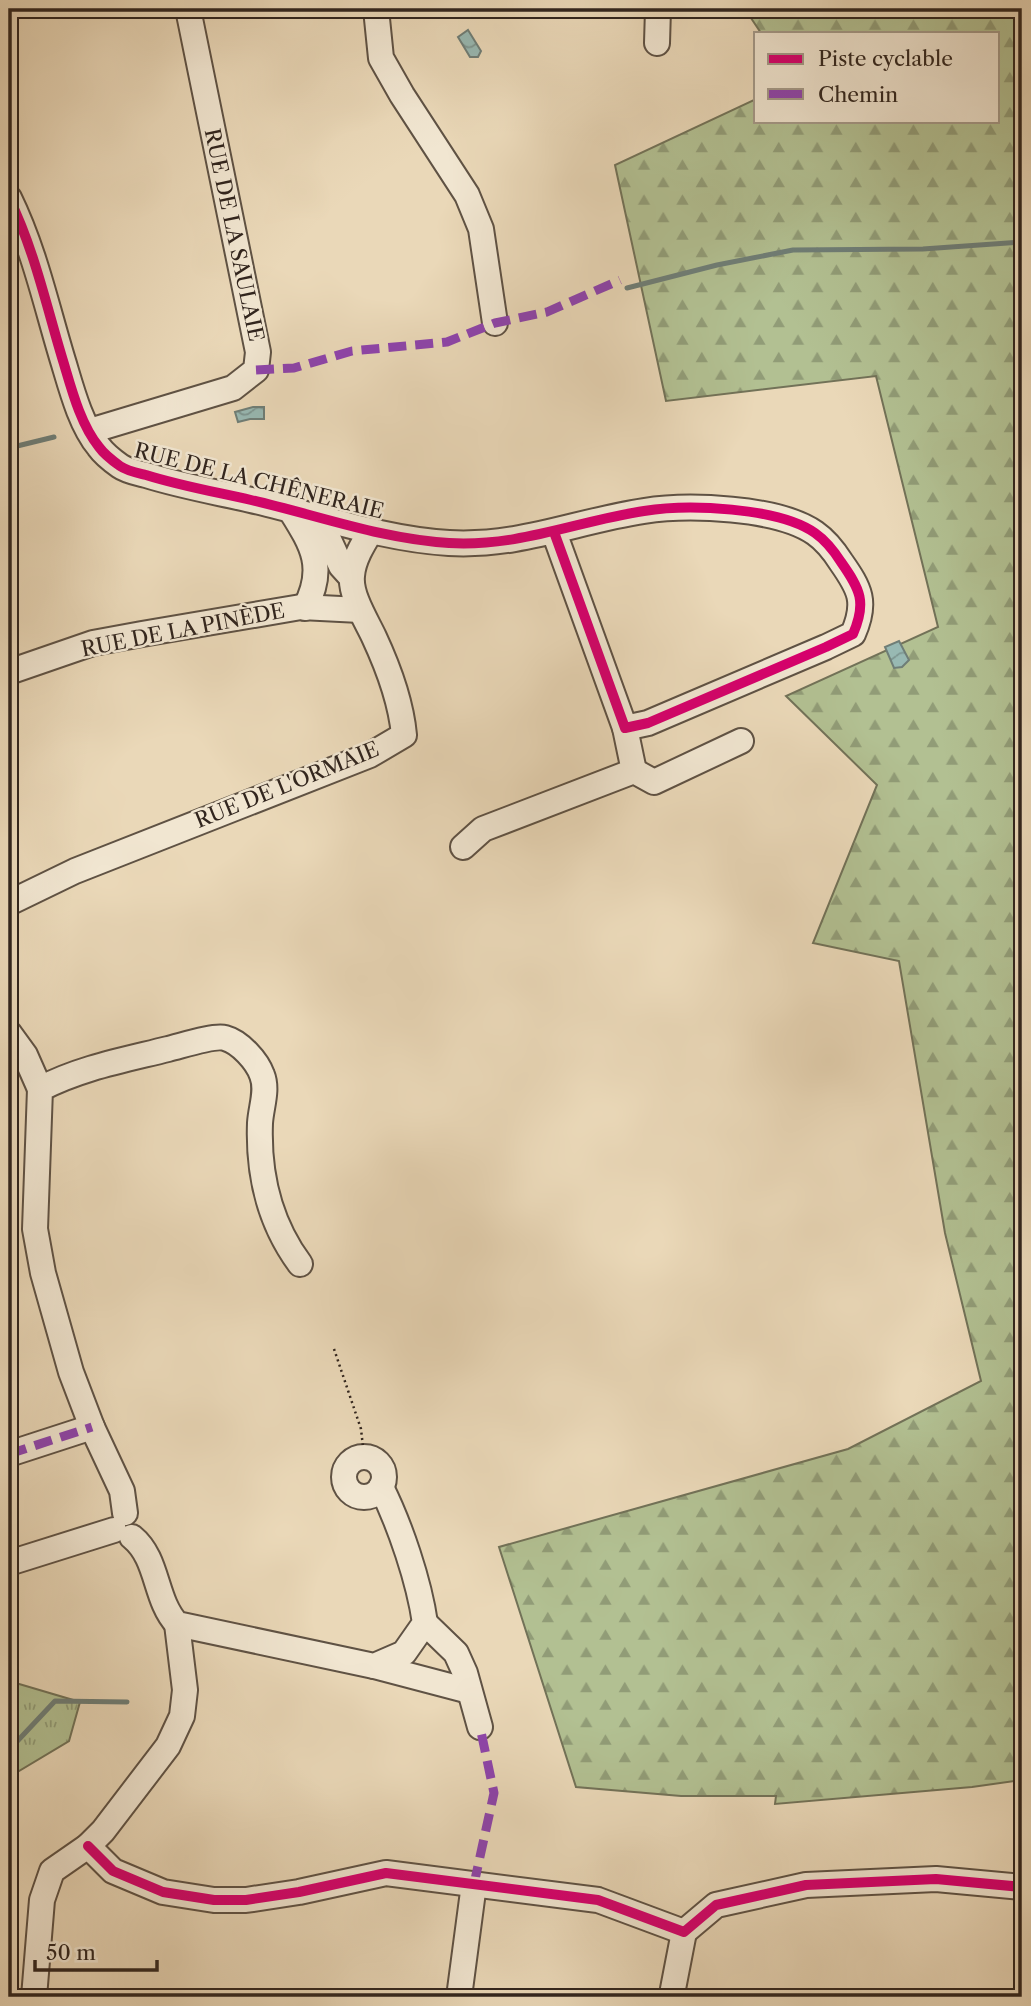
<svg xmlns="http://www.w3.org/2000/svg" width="1031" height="2006" font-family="'Libre Caslon Text',serif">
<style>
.grass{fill:url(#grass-tufts);stroke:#727258;stroke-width:2}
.forest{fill:url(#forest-firs);stroke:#727258;stroke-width:2}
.water{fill:url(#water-waves);stroke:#6f7e77;stroke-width:2}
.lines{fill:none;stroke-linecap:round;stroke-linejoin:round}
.stream{stroke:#6f7e77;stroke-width:5}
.minor-casing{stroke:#5f5244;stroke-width:28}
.path{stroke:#31251e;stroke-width:2.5;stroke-dasharray:2 3.5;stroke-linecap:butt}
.minor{stroke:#f1e6d1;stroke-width:24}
.quiet{stroke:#8e44ad;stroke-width:9;stroke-dasharray:18 9;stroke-linecap:butt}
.cycleway-casing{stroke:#f1e6d1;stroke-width:15}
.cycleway{stroke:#d6006c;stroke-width:10}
.labels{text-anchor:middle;stroke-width:5;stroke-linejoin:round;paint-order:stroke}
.street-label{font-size:21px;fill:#31251e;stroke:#f1e6d1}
</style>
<defs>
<pattern id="grass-tufts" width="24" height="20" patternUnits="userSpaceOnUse" patternTransform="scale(1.75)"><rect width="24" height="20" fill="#b2c092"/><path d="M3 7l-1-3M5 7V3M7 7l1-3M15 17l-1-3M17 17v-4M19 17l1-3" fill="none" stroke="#919c77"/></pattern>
<pattern id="forest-firs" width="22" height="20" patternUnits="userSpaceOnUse" patternTransform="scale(1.75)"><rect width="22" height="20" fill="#b2c092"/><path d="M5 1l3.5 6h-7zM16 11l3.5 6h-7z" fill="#919c77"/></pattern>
<pattern id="water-waves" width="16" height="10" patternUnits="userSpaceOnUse" patternTransform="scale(1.75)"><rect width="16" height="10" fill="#98b9b3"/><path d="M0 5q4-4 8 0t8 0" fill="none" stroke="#7d9691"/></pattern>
</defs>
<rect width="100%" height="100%" fill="#ead8b8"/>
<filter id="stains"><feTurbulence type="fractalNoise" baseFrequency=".00286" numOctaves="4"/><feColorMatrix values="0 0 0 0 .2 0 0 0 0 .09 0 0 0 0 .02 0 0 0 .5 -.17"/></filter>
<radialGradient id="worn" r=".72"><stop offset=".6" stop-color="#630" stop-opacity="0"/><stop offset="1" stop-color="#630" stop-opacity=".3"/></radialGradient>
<!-- grass -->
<polygon class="grass" points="9,1681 80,1702 69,1741 9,1777"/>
<!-- forest -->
<polygon class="forest" points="745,9 1022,9 1022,1780 972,1787 775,1804 776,1796 681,1796 576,1787 499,1547 848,1449 981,1381 945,1233 899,961 813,943 877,785 786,696 938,627 876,376 666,401 615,165 756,99 756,121 998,121 998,33 761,33"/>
<!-- water -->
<g class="water">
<polygon points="468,30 481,51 478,57 470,57 458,37"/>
<polygon points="253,407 264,407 264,419 250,419 238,422 235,412"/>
<polygon points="899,641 909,660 902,667 894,668 885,647"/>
</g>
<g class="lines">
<!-- stream -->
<g class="stream">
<polyline points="1018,9 1022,27"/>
<polyline points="627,288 717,265 793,250 923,249 1022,242"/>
<polyline points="9,448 54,437"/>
<polyline points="9,1750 55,1701 127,1702"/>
</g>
<!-- minor casing -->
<g class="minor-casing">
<g id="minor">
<polyline points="376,9 381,58 402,95 467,195 481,229 495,323"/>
<polyline points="657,43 658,9"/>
<path d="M9,198C35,251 47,309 64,364C72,391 81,425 99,447C104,454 113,461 120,466C127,471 138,473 146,475C181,486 216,492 251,500C317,515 381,539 449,543C520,547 577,521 644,511C687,504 778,507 815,533C825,540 834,551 841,562C860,589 867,602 853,634L826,647L648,723L625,728L554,532"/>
<polyline points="90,431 233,388 256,370 258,352 188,9"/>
<path d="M291,511C313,546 326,568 305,608"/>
<polyline points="319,518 341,566 351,577"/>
<polyline points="9,672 93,643 142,634 301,607 360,610"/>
<polyline points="625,728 634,771"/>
<polyline points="463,847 483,829 634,771 654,782 741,741"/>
<path d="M9,903L75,871L370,755L404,735C401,702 388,667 374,637C366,620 350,595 352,576C353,560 363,544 371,531"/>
<polyline points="9,1033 25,1055 40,1089"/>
<polyline points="9,1454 92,1427"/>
<circle cx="364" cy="1477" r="20"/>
<path d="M125,1513L122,1491L92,1427L71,1372L43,1273L35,1229L40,1089C80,1068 124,1060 168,1049C181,1046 214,1035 225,1038C240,1042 257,1061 262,1075C268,1090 261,1107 260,1123C258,1175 269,1222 300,1264"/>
<path d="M132,1537C159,1559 154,1599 177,1624L374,1666L404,1653L425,1623C419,1581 400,1525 381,1487"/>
<polyline points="9,1563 114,1530"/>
<polyline points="425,1623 456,1653 465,1673 480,1727"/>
<polyline points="374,1666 469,1691"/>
<polyline points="88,1846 113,1871 163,1892 214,1900 246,1900 299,1892 386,1873 598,1900 684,1932 716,1905 806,1885 936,1879 1022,1887"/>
<polyline points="34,1997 42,1900 52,1871 88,1846 103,1831 168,1746 182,1716 185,1690 177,1624"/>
<polyline points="459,1997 474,1884"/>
<polyline points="674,1997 672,1994 684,1932"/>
</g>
</g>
<!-- path -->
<polyline class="path" points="334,1349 361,1429 364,1456"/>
<!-- minor -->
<use href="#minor" class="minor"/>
<!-- quiet -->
<g class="quiet">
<polyline points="256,370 294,368 352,351 447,342 495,323 547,312 620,280"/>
<polyline points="9,1454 92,1427"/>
<polyline points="474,1884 494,1793 480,1727"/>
</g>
<!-- cycleway casing -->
<g class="cycleway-casing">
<g id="cycleway">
<path d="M9,198C35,251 47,309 64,364C72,391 81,425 99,447C104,454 113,461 120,466C127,471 138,473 146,475C181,486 216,492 251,500C317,515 381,539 449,543C520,547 577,521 644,511C687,504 778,507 815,533C825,540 834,551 841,562C860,589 867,602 853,634L826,647L648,723L625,728L554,532"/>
<polyline points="88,1846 113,1871 163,1892 214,1900 246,1900 299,1892 386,1873 598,1900 684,1932 716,1905 806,1885 936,1879 1022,1887"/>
</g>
</g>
<!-- cycleway -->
<use href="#cycleway" class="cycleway"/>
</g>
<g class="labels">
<!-- street labels -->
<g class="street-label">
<text transform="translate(234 235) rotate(78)" y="7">RUE DE LA SAULAIE</text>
<text transform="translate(259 481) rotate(14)" y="7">RUE DE LA CHÊNERAIE</text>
<text transform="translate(183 630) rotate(-11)" y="7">RUE DE LA PINÈDE</text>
<text transform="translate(287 785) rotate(-22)" y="7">RUE DE L'ORMAIE</text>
</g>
</g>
<!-- margin -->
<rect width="1031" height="2006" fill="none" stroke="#ead8b8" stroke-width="35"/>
<rect x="10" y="10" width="1010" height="1985" fill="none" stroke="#31251e" stroke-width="3.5"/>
<rect x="18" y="18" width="996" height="1971" fill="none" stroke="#31251e" stroke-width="2"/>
<!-- legend -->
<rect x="754" y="32" width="245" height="91" fill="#f1e6d1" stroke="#a49989" stroke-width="2"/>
<rect x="768" y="54" width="35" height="10" fill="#d6006c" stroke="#a49989" stroke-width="2"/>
<text x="818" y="66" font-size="21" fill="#31251e">Piste cyclable</text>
<rect x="768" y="89" width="35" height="10" fill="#8e44ad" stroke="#a49989" stroke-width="2"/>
<text x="818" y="102" font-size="21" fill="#31251e">Chemin</text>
<!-- scale -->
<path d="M35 1960v10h122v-10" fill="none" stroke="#31251e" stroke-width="3.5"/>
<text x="46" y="1960" font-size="21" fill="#31251e" stroke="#f1e6d1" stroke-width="5" paint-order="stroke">50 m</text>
<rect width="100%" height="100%" filter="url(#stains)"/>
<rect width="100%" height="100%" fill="url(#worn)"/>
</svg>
